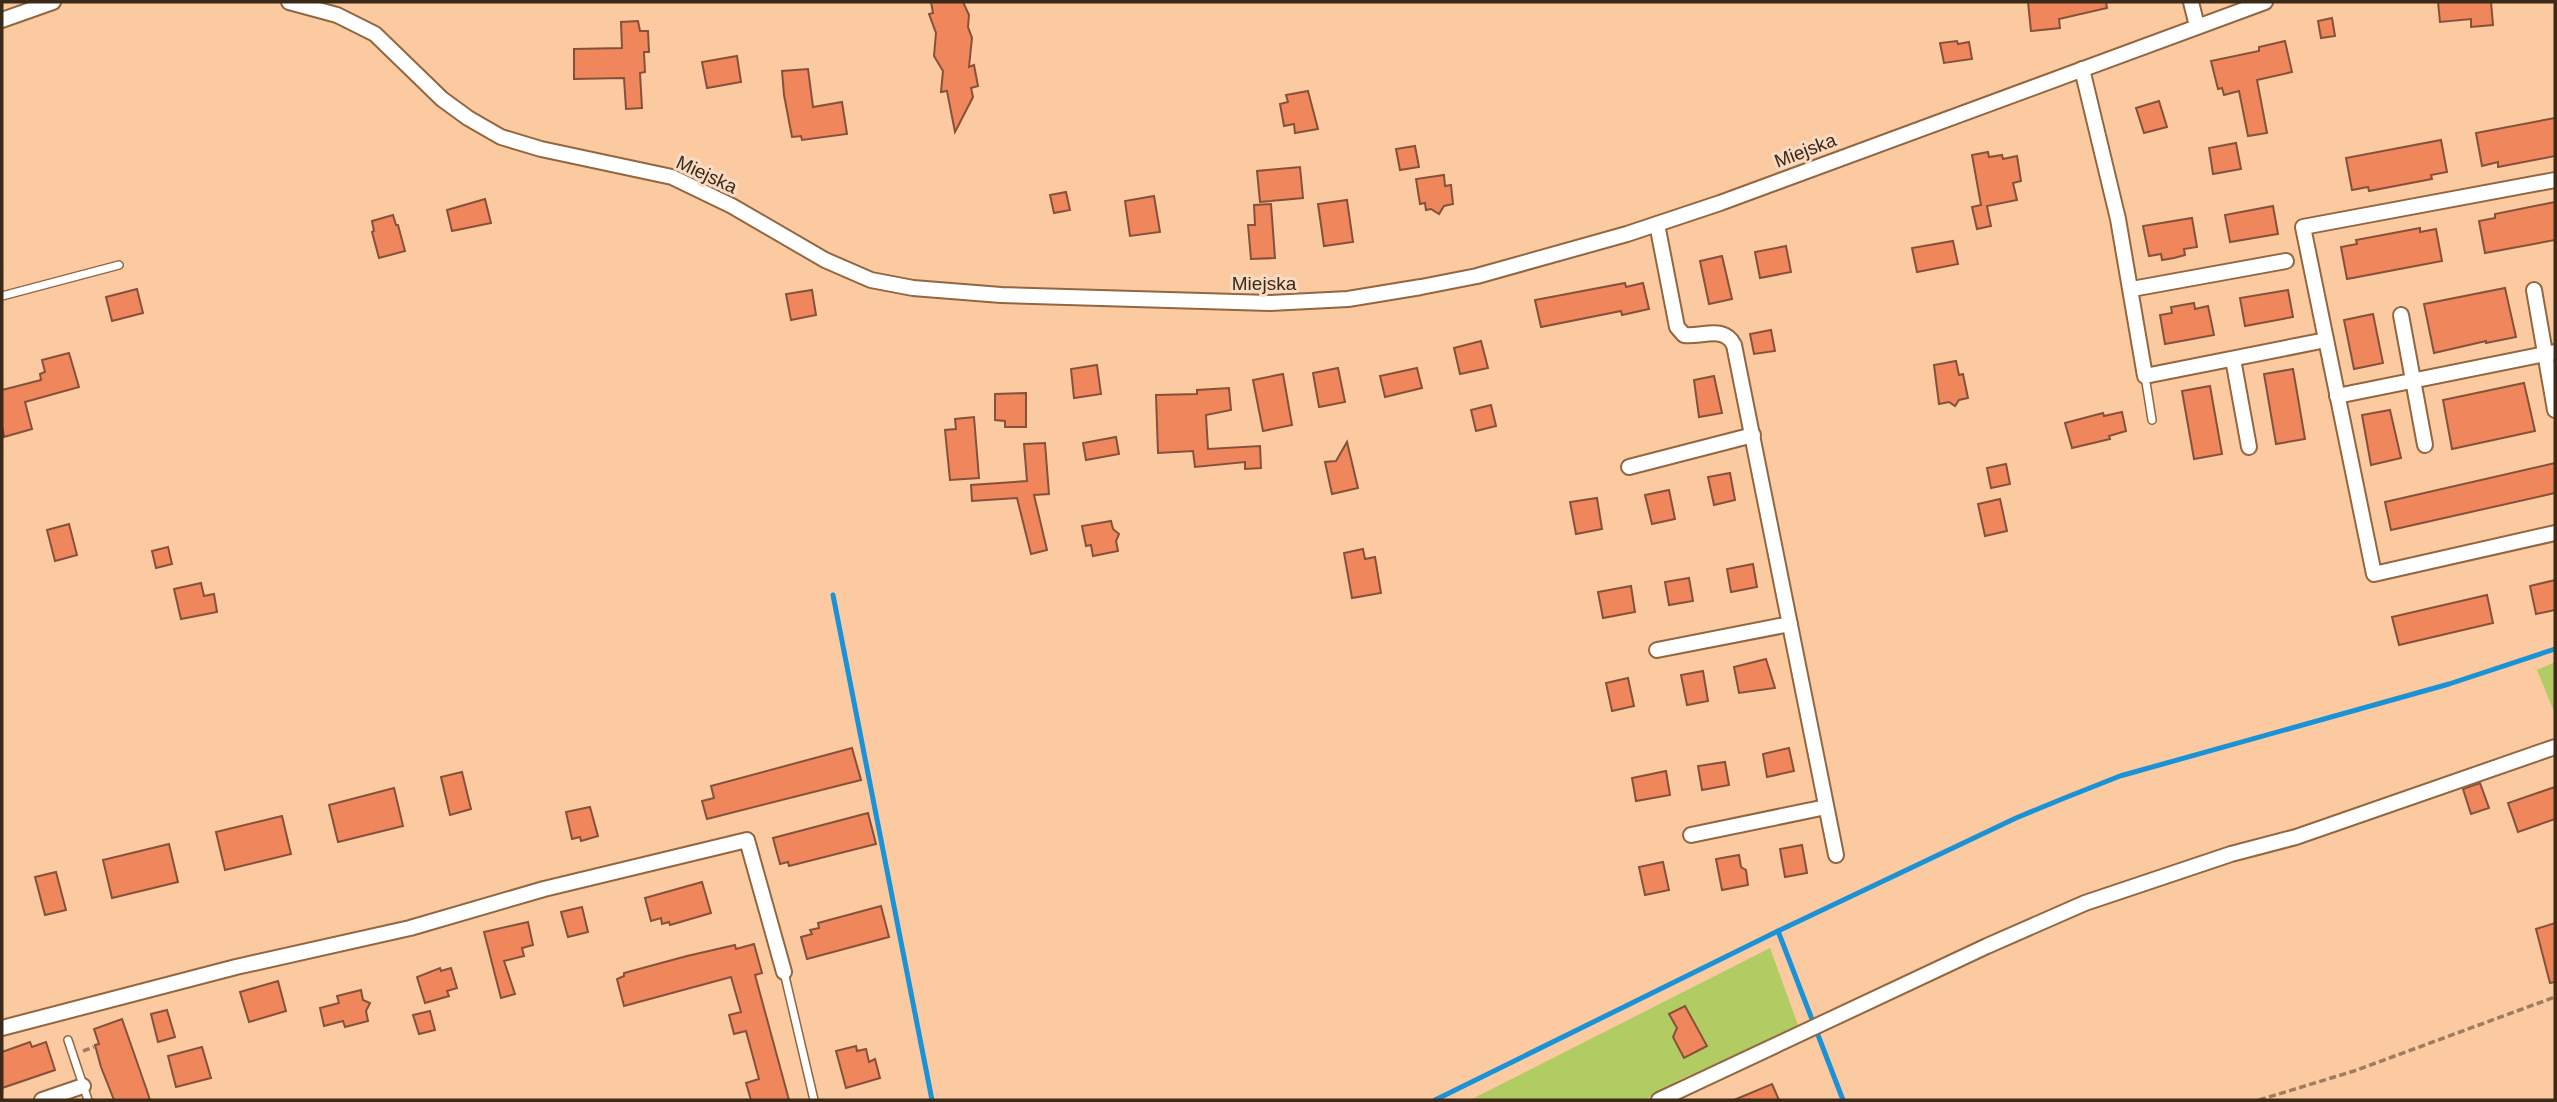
<svg xmlns="http://www.w3.org/2000/svg" width="2557" height="1102" font-family="Helvetica,sans-serif">
<style>
.green{fill:#b0cc62}
.lines{fill:none;stroke-linecap:round;stroke-linejoin:round}
.stream{stroke:#1a92d8;stroke-width:5}
.building{fill:#f0865c;stroke:#86513c;stroke-width:2}
.service-casing{stroke:#92663f;stroke-width:10}
.minor-casing{stroke:#92663f;stroke-width:18}
.path{stroke:#9e7c5e;stroke-width:3.5;stroke-dasharray:7 3.5;stroke-linecap:butt}
.service{stroke:#fff;stroke-width:7}
.minor{stroke:#fff;stroke-width:14}
.labels{text-anchor:middle;stroke-width:6;stroke-linejoin:round;paint-order:stroke}
.street-label{font-size:19px;fill:#3c2a19;stroke:#f9dbc3}
</style>
<rect width="100%" height="100%" fill="#fbcaa0"/>
<!-- green -->
<g class="green">
<polygon points="2555,662 2555,714 2537,670"/>
<polygon points="1770,948 1798,1025 1782,1034 1679,1080 1645,1100 1470,1100"/>
</g>
<g class="lines">
<!-- stream -->
<g class="stream">
<polyline points="833,595 932,1100"/>
<polyline points="1778,931 1843,1100"/>
<polyline points="1435,1100 1778,931 2016,818 2062,799 2120,776 2449,684 2555,649"/>
</g>
</g>
<!-- building -->
<g class="building">
<polygon points="931,2 963,2 969,15 968,27 972,38 969,67 974,65 978,86 971,88 973,97 955,132 947,91 941,92 943,71 934,56 936,33 929,14 933,13"/>
<polygon points="2028,2 2106,2 2107,8 2059,19 2060,28 2031,31"/>
<polygon points="2438,2 2491,2 2493,25 2471,27 2471,19 2440,22"/>
<polygon points="2332,18 2335,36 2321,38 2318,21"/>
<polygon points="638,21 640,31 648,31 649,52 644,52 645,72 640,73 642,108 626,109 624,78 574,79 574,49 622,48 621,22"/>
<polygon points="1957,41 1958,44 1969,42 1972,59 1944,63 1940,43"/>
<polygon points="2285,41 2292,72 2257,80 2267,133 2248,136 2239,91 2224,95 2222,88 2218,89 2211,61 2259,51 2259,47"/>
<polygon points="737,56 741,82 707,88 702,62"/>
<polygon points="808,69 813,107 842,102 847,134 802,140 801,136 792,137 784,95 782,71"/>
<polygon points="1308,91 1318,129 1295,133 1294,124 1284,126 1280,104 1288,102 1286,95"/>
<polygon points="2159,101 2167,127 2144,133 2136,108"/>
<polygon points="2555,118 2555,156 2498,167 2498,162 2482,166 2476,133"/>
<polygon points="2441,140 2447,172 2431,175 2432,179 2369,191 2368,187 2352,190 2346,158"/>
<polygon points="2236,143 2241,169 2213,174 2209,148"/>
<polygon points="1415,146 1419,167 1400,170 1396,149"/>
<polygon points="1988,152 1989,157 2002,155 2003,159 2017,156 2021,181 2013,183 2017,200 1987,206 1991,226 1977,229 1972,207 1981,205 1972,155"/>
<polygon points="1300,167 1303,198 1260,202 1257,171"/>
<polygon points="1444,175 1445,186 1451,185 1453,204 1444,206 1439,214 1431,209 1426,210 1425,203 1420,204 1416,179"/>
<polygon points="1066,192 1070,210 1054,213 1050,195"/>
<polygon points="1154,196 1160,232 1130,236 1125,201"/>
<polygon points="485,199 491,223 452,231 447,210"/>
<polygon points="1347,200 1353,242 1324,246 1318,204"/>
<polygon points="2555,202 2555,240 2485,253 2479,221 2495,218 2495,214"/>
<polygon points="1271,204 1275,258 1251,259 1248,225 1255,225 1254,205"/>
<polygon points="2273,206 2278,234 2230,242 2225,215"/>
<polygon points="393,215 396,225 398,225 405,251 379,258 372,232 374,231 372,221"/>
<polygon points="2192,218 2197,247 2184,249 2185,255 2174,258 2162,260 2161,254 2149,256 2143,226"/>
<polygon points="2420,228 2420,232 2436,229 2442,261 2347,279 2341,247 2357,244 2356,240"/>
<polygon points="1953,241 1958,264 1917,272 1912,248"/>
<polygon points="1786,246 1791,272 1760,278 1755,252"/>
<polygon points="1722,256 1732,299 1709,304 1700,261"/>
<polygon points="1625,283 1626,287 1643,283 1649,309 1622,315 1621,311 1541,327 1535,300"/>
<polygon points="2505,288 2516,337 2486,343 2486,341 2434,353 2424,304"/>
<polygon points="137,289 143,313 112,321 106,297"/>
<polygon points="812,290 816,315 791,320 786,294"/>
<polygon points="2288,290 2293,317 2245,326 2240,298"/>
<polygon points="2194,303 2195,309 2208,306 2214,335 2165,344 2160,315 2172,313 2171,307"/>
<polygon points="2373,314 2383,363 2354,369 2344,320"/>
<polygon points="1771,330 1775,351 1754,354 1750,334"/>
<polygon points="1481,341 1488,368 1460,374 1454,348"/>
<polygon points="69,353 79,387 25,402 32,429 4,437 2,426 2,390 41,380 40,374 45,372 42,360"/>
<polygon points="1956,361 1959,375 1963,374 1968,398 1959,400 1955,406 1949,402 1939,404 1934,365"/>
<polygon points="1097,365 1101,394 1074,398 1071,369"/>
<polygon points="1338,368 1345,402 1319,407 1313,373"/>
<polygon points="1417,368 1422,388 1385,397 1380,376"/>
<polygon points="2293,369 2305,439 2276,444 2264,374"/>
<polygon points="1283,374 1292,425 1263,431 1253,380"/>
<polygon points="1714,376 1722,413 1699,417 1694,380"/>
<polygon points="2524,383 2535,431 2452,449 2443,400"/>
<polygon points="2210,386 2222,454 2194,459 2182,391"/>
<polygon points="1229,388 1231,410 1206,415 1208,449 1260,446 1261,468 1245,469 1245,462 1195,467 1193,451 1158,453 1156,395 1197,394 1197,390"/>
<polygon points="1026,393 1026,427 1005,427 1005,421 995,420 995,394"/>
<polygon points="1491,405 1496,426 1476,431 1471,410"/>
<polygon points="2390,410 2401,458 2371,465 2362,415"/>
<polygon points="2122,412 2126,431 2109,436 2110,439 2072,448 2065,423 2103,413 2104,416"/>
<polygon points="974,417 979,478 950,480 945,430 956,429 955,419"/>
<polygon points="1116,437 1119,454 1086,460 1083,443"/>
<polygon points="1347,442 1358,488 1332,494 1325,462 1336,461"/>
<polygon points="1045,443 1049,494 1034,495 1047,550 1031,554 1017,498 972,501 971,485 1027,481 1024,444"/>
<polygon points="2555,463 2555,493 2391,530 2385,502"/>
<polygon points="2006,464 2010,484 1991,488 1987,468"/>
<polygon points="1730,473 1735,500 1714,505 1708,477"/>
<polygon points="1669,490 1675,519 1652,524 1645,495"/>
<polygon points="1597,498 1602,529 1576,534 1570,502"/>
<polygon points="2000,499 2007,531 1985,536 1978,504"/>
<polygon points="1111,521 1113,529 1119,534 1116,541 1118,551 1093,556 1091,545 1086,546 1082,526"/>
<polygon points="69,524 77,555 55,561 47,530"/>
<polygon points="168,547 172,564 156,568 152,551"/>
<polygon points="1363,549 1365,559 1375,557 1381,593 1352,598 1344,553"/>
<polygon points="1753,564 1757,587 1731,592 1727,569"/>
<polygon points="1689,578 1693,601 1669,605 1665,582"/>
<polygon points="2555,580 2555,610 2536,614 2530,586"/>
<polygon points="201,583 204,596 214,594 217,612 181,619 174,589"/>
<polygon points="1631,586 1635,612 1603,618 1598,592"/>
<polygon points="2487,595 2493,623 2399,645 2392,617"/>
<polygon points="1766,659 1775,688 1739,693 1734,667"/>
<polygon points="1703,671 1708,701 1687,705 1681,675"/>
<polygon points="1628,678 1634,706 1612,711 1606,683"/>
<polygon points="852,748 861,780 707,819 702,801 714,798 711,786"/>
<polygon points="1789,748 1794,771 1767,777 1763,754"/>
<polygon points="1725,762 1729,785 1702,790 1698,766"/>
<polygon points="1666,771 1670,795 1636,801 1632,778"/>
<polygon points="462,772 471,809 450,815 441,777"/>
<polygon points="2480,783 2489,808 2471,814 2463,789"/>
<polygon points="2555,787 2555,819 2518,832 2508,803"/>
<polygon points="394,788 403,826 338,842 329,805"/>
<polygon points="590,807 598,836 581,841 580,837 572,839 566,812"/>
<polygon points="868,813 876,844 789,866 788,862 780,864 773,838"/>
<polygon points="282,816 291,854 225,870 216,832"/>
<polygon points="169,844 178,882 112,898 103,860"/>
<polygon points="1802,845 1807,873 1785,877 1780,849"/>
<polygon points="1739,855 1741,867 1746,870 1748,885 1722,890 1716,859"/>
<polygon points="1663,862 1669,890 1645,895 1639,867"/>
<polygon points="56,872 66,910 45,915 35,877"/>
<polygon points="702,882 711,913 670,925 669,922 662,924 661,918 651,921 645,898"/>
<polygon points="881,906 889,937 807,959 801,937 812,934 810,930 819,928 818,923"/>
<polygon points="582,907 588,932 568,937 561,912"/>
<polygon points="528,922 533,945 522,948 524,956 504,961 515,994 501,998 484,932"/>
<polygon points="2555,923 2555,982 2550,983 2536,929"/>
<polygon points="754,944 762,973 755,975 789,1100 751,1100 746,1083 759,1079 746,1031 734,1034 729,1015 741,1012 731,977 624,1006 617,979 624,976 624,973 687,956 735,945 736,949"/>
<polygon points="440,968 441,971 451,968 457,988 447,991 449,996 425,1003 417,977"/>
<polygon points="278,981 286,1011 249,1022 240,992"/>
<polygon points="361,990 363,1000 370,1003 366,1011 368,1021 345,1027 343,1021 324,1026 320,1008 339,1003 337,996"/>
<polygon points="1685,1006 1707,1046 1684,1058 1673,1037 1677,1028 1669,1014"/>
<polygon points="167,1010 175,1037 158,1042 151,1014"/>
<polygon points="430,1011 435,1030 419,1034 413,1015"/>
<polygon points="122,1019 146,1088 150,1100 114,1100 101,1067 95,1045 99,1044 94,1029"/>
<polygon points="30,1042 32,1047 46,1042 55,1070 2,1088 2,1052"/>
<polygon points="856,1046 857,1051 866,1049 869,1062 875,1059 880,1078 846,1088 836,1051"/>
<polygon points="202,1047 211,1078 176,1087 168,1056"/>
<polygon points="1772,1084 1779,1100 1734,1100"/>
</g>
<g class="lines">
<!-- service casing -->
<g class="service-casing">
<g id="service">
<polyline points="2,296 119,265"/>
<polyline points="2145,376 2152,420"/>
<polyline points="784,972 814,1100"/>
<polyline points="68,1040 88,1100"/>
</g>
</g>
<!-- minor casing -->
<g class="minor-casing">
<g id="minor">
<polyline points="289,2 337,15 375,34 442,99 468,118 501,137 541,149 672,177 732,206 825,260 871,280 913,288 1001,295 1270,303 1348,299 1421,287 1477,276 1627,234 1720,203 2265,2"/>
<polyline points="2191,2 2197,26"/>
<polyline points="2,20 53,2"/>
<polyline points="2082,69 2118,219 2145,376 2326,340"/>
<polyline points="2555,180 2303,227 2374,574 2555,533"/>
<path d="M1657,224L1677,327L1684,335C1703,337 1724,325 1734,345L1836,855"/>
<polyline points="2132,289 2286,261"/>
<polyline points="2534,290 2555,410"/>
<polyline points="2401,315 2425,445"/>
<polyline points="2233,359 2249,447"/>
<polyline points="2337,396 2555,352"/>
<polyline points="1629,467 1753,435"/>
<polyline points="1657,650 1790,624"/>
<polyline points="1691,835 1826,807"/>
<polyline points="2,1028 236,967 410,928 544,889 747,840 784,972"/>
<polyline points="42,1100 83,1086"/>
<polyline points="1659,1100 1987,946 2085,903 2231,854 2296,837 2555,747"/>
</g>
</g>
<!-- path -->
<g class="path">
<polyline points="83,1051 94,1047"/>
<polyline points="2259,1100 2354,1071 2555,997"/>
</g>
<!-- service -->
<use href="#service" class="service"/>
<!-- minor -->
<use href="#minor" class="minor"/>
</g>
<g class="labels">
<!-- street labels -->
<g class="street-label">
<text transform="translate(1805 150) rotate(-21)" y="7">Miejska</text>
<text transform="translate(707 174) rotate(25)" y="7">Miejska</text>
<text x="1264" y="290">Miejska</text>
</g>
</g>
<!-- border -->
<rect width="2557" height="1102" fill="none" stroke="#3c2a19" stroke-width="7"/>
</svg>
